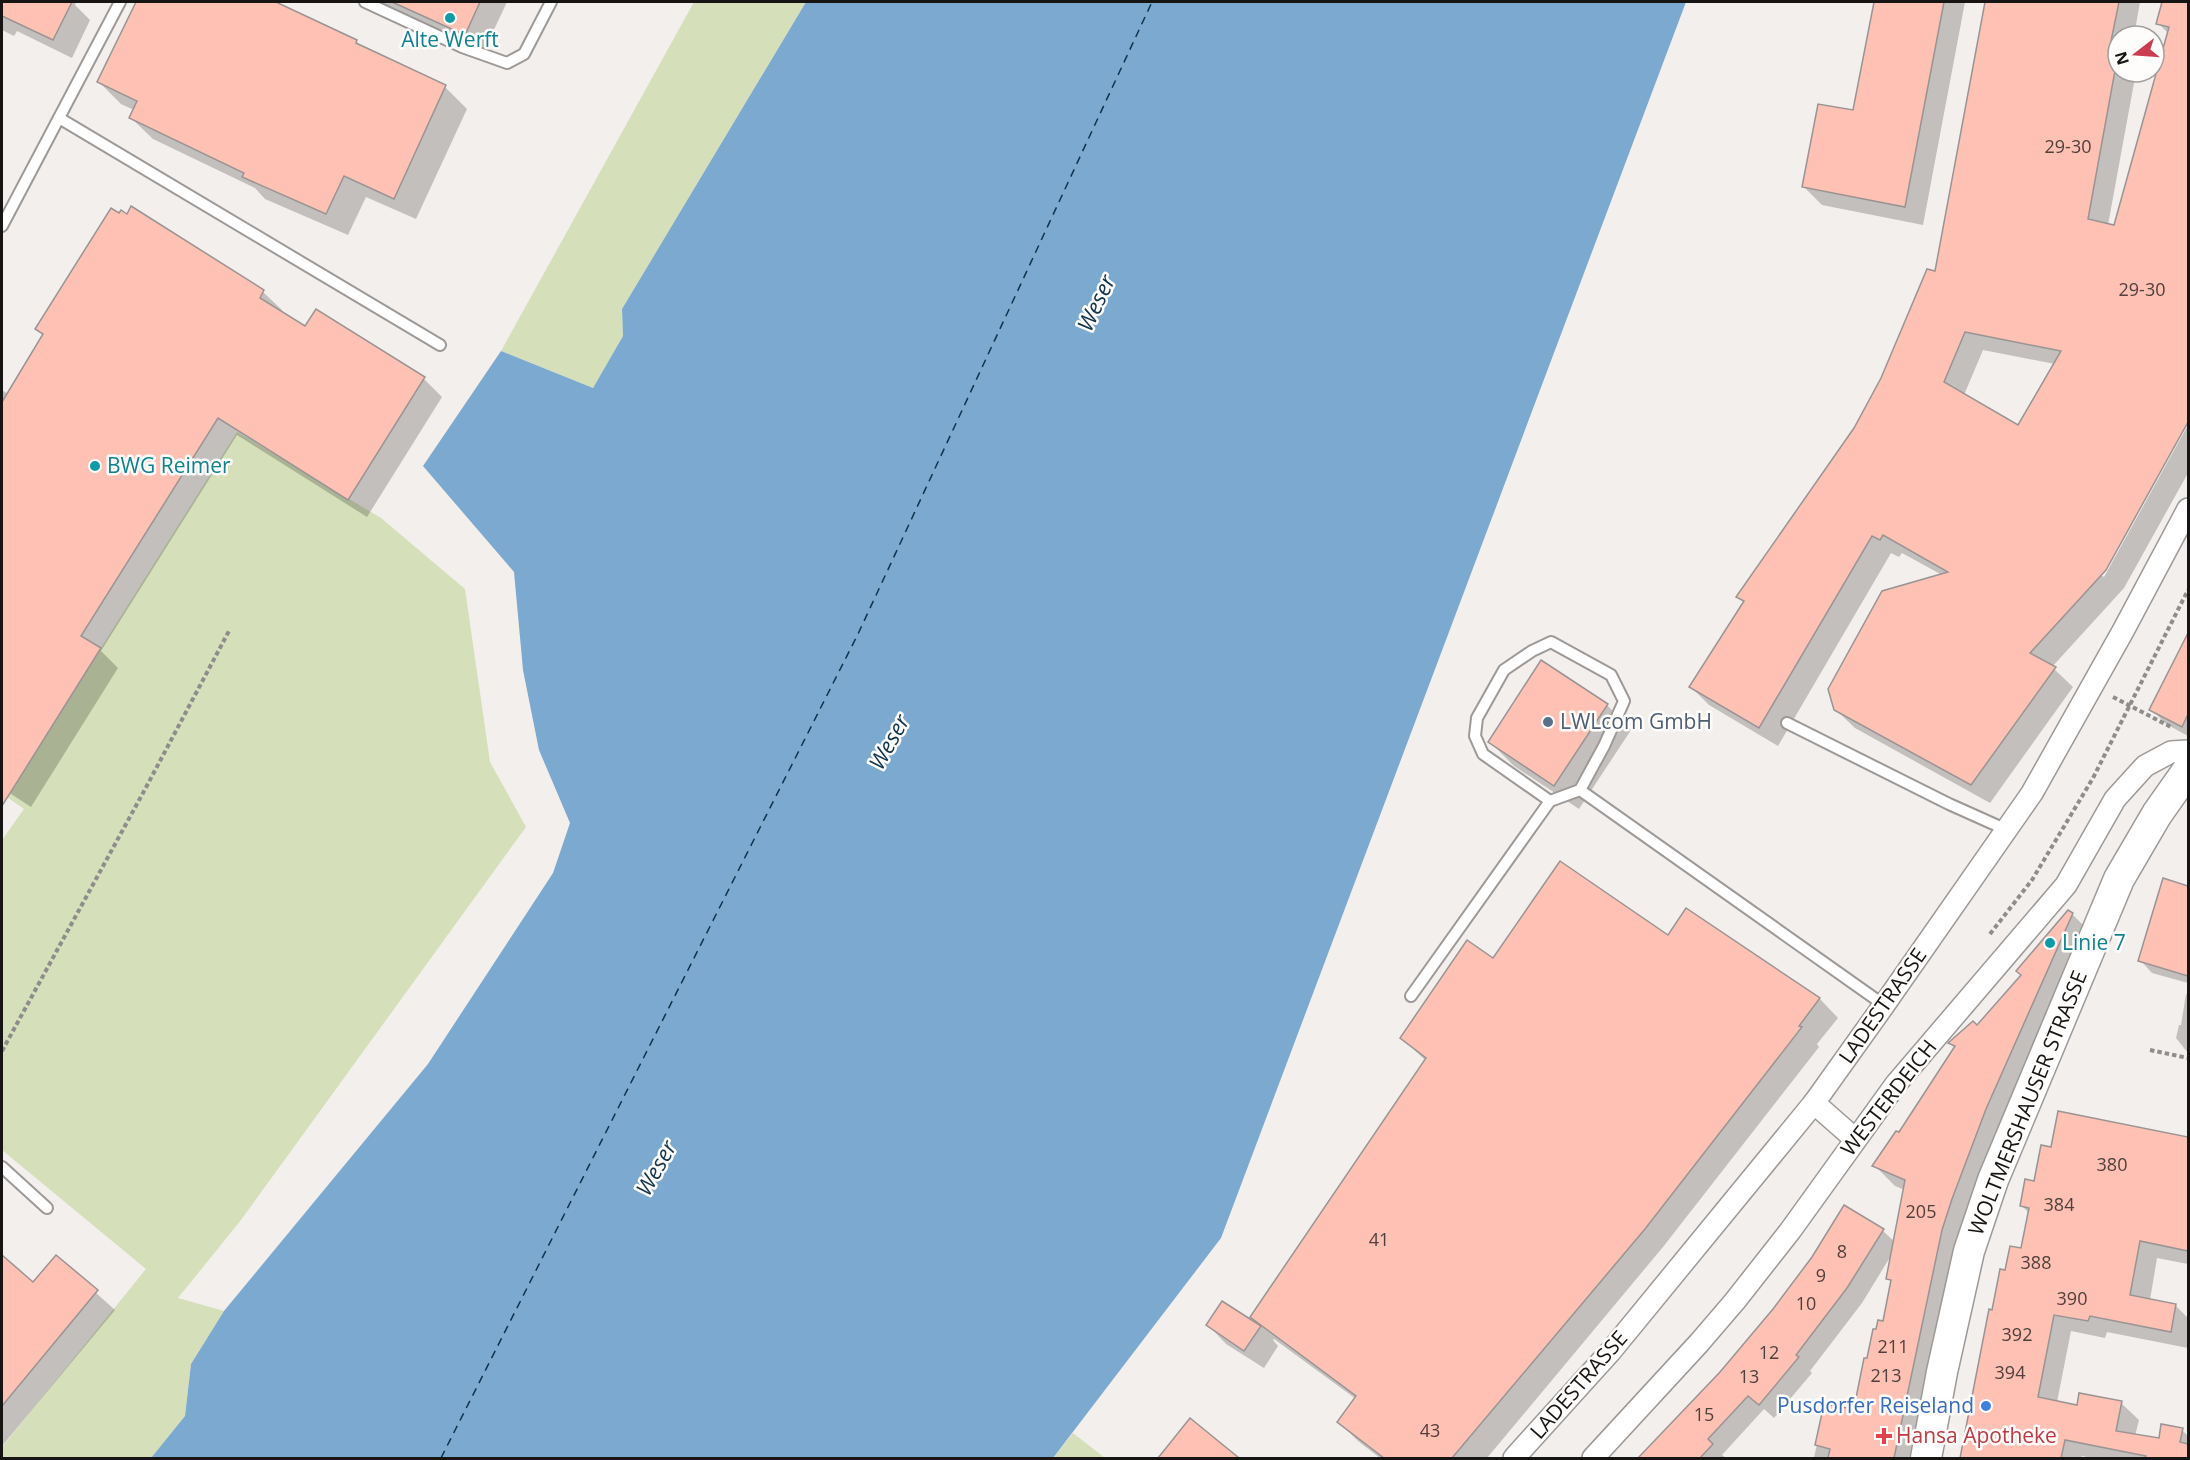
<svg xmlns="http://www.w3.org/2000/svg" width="2190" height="1460" font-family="'Open Sans',sans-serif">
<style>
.green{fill:#d5dfba}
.water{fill:#7ca9cf}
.shadow{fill:#0003;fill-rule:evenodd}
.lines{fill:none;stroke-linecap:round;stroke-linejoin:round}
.ferry{stroke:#0f334d;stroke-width:1.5;stroke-dasharray:8 6;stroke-linecap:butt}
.building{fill:#ffc1b4;stroke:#999493;stroke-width:1.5;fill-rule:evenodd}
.lane-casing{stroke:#9d9997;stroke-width:14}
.street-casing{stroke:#9d9997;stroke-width:24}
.secondary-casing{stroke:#9d9997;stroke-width:33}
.path{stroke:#8f8d8b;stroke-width:4;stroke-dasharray:4.5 3;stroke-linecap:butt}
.lane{stroke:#fff;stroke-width:10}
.street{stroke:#fff;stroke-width:21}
.secondary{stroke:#fff;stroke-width:30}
.culture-dot{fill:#0f9aa8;stroke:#fffdfc;stroke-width:2}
.service-dot{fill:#5c6f8a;stroke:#fffdfc;stroke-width:2}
.shop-dot{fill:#3f7fe0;stroke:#fffdfc;stroke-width:2}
.health-dot{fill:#e0444e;stroke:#fffdfc;stroke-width:2}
.labels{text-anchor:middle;stroke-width:5;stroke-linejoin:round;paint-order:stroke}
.number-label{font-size:18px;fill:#50403c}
.culture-label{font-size:21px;fill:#0d838f;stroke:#fffdfc;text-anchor:start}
.service-label{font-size:21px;fill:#4e5e75;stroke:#fffdfc;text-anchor:start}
.street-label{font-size:21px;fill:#161514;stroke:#fffdfc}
.shop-label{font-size:21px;fill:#366cbe;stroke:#fffdfc;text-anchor:end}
.health-label{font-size:21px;fill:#be3a42;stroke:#fffdfc;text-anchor:start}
.water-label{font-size:22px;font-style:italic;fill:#0f334d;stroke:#fffdfc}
</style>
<rect width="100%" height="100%" fill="#f3efed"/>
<!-- green -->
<g class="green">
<polygon points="694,2 806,2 622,309 623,336 593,388 501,351"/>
<polygon points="237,432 381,518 465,589 490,762 526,827 241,1220 178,1298 224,1311 191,1364 185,1416 151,1458 2,1458 2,1447 146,1269 2,1150 2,840 24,809 7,797"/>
<polygon points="1073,1433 1105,1458 1053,1458"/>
</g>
<!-- water -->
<polygon class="water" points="806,2 1686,2 1221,1238 1053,1458 151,1458 185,1416 191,1364 224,1311 428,1064 553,873 570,823 539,750 523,670 514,572 423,466 501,351 593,388 623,336 622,309"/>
<!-- shadow -->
<g class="shadow">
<polygon points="2,2 76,2 75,5 90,20 72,58 17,31 14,36 2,30"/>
<polygon points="138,2 273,2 356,41 363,49 445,87 467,109 416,219 366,197 348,235 265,199 255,188 153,139 131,118 134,110 121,104 99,82"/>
<polygon points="373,2 507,2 483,53"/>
<polygon points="1875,2 1965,2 1923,225 1822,205 1804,187 1854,112"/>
<path d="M1987,2H2140L2134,36H2118V72H2136L2108,225L2115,226L2169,34L2158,23L2164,2H2188V419L2101,575L2104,577L2188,425V473L2124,588L2052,667L2073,687L1990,803L1855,728L1835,709L1942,575L1902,553L1899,557L1891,553L1778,746L1709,705L1691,687L1744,603L1738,597L1855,429L1936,273ZM1983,350L2055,364L2019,427L1964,395Z"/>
<polygon points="132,209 263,292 282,310 280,312 305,328 424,379 442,397 367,517 237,435 101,651 118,668 31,807 2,788 2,390 8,394 44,336 37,329"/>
<polygon points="2188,635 2188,736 2166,724 2151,709"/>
<polygon points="1607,705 1631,730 1579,809 1514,766 1490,742"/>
<polygon points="2164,880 2188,887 2188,983 2152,973 2140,960"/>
<polygon points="1687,910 1820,999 1838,1018 1817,1044 1819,1047 1663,1247 1487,1458 1380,1458 1358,1441 1339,1422 1356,1399 1274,1339 1273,1340 1278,1346 1264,1368 1226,1344 1208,1325 1260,1326 1252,1317 1426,1061 1402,1038 1494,960 1668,937"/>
<polygon points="2072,914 2093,935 2006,1130 1919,1458 1814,1458 1825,1406 1848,1410 1858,1400 1868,1360 1884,1323 1892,1283 1888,1278 1892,1254 1862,1303 1810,1371 1812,1373 1774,1418 1764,1409 1722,1455 1726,1458 1641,1458 1721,1373 1799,1278 1844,1207 1883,1231 1895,1242 1905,1190 1895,1186 1874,1165 1900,1134 1955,1048 1950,1043 1977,1027 2022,975"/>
<polygon points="2186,994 2188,995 2188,1053 2176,1038 2179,1025 2181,1025"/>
<polygon points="2059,1113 2188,1138 2188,1264 2157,1258 2150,1300 2176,1306 2188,1318 2188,1348 2107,1332 2105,1338 2071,1331 2057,1402 2079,1406 2121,1403 2139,1420 2135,1436 2160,1440 2182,1430 2188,1436 2188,1458 2092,1458 2082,1456 2081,1458 1960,1458 1990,1311 1993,1312 2007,1272 2022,1250 2030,1214 2022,1206 2052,1148"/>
<polygon points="2,1257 33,1284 56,1257 115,1310 2,1446"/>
<polygon points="1190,1420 1237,1458 1164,1458 1162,1456"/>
</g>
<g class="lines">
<!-- ferry -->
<polyline class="ferry" points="441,1458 858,634 1152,2"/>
</g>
<!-- building -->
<g class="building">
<polygon points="2,2 72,2 53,40 2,16"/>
<polygon points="136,2 276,2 357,40 356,43 446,85 394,199 344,176 326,214 242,177 244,173 129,118 137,101 97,82"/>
<polygon points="392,2 480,2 465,35"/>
<polygon points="1874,2 1944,2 1905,207 1802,187 1818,104 1853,110"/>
<path d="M1985,2H2119L2110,46L2118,48V54L2088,219L2114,225L2169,27L2156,24L2162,2H2188V422L2106,570L2030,653L2056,667L1971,785L1834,710L1828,689L1882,591L1948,572L1883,535L1880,540L1872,536L1759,728L1689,687L1744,601L1736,597L1854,428L1881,378L1927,269L1935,271ZM1965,332L2061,351L2018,425L1944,382Z"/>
<polygon points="131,206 264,290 260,298 305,326 316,309 425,377 348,500 218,418 81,636 101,648 2,806 2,402 43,334 35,329 111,208 119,213 121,210 127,214"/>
<polygon points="2188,633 2188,714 2182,727 2149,710"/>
<polygon points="1541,660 1608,704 1554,786 1488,742"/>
<polygon points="1560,861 1668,935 1686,908 1820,998 1799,1026 1802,1027 1645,1229 1452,1458 1384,1458 1337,1422 1356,1396 1250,1317 1426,1058 1400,1038 1467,940 1493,958"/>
<polygon points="2163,878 2188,886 2188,976 2138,961"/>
<polygon points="2068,910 2073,913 1986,1109 1952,1199 1942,1230 1894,1458 1828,1458 1830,1449 1815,1445 1824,1404 1847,1408 1849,1397 1856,1398 1864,1358 1867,1358 1873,1329 1876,1329 1878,1320 1883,1321 1891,1280 1886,1279 1905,1180 1872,1166 1896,1131 1899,1132 1955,1046 1948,1043 1973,1021 1977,1025 2021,975 2016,971"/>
<polygon points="2058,1111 2188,1137 2188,1251 2140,1241 2130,1295 2176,1304 2171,1332 2090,1316 2088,1321 2054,1315 2038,1397 2077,1405 2079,1393 2122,1401 2116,1431 2159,1438 2161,1424 2183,1428 2180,1442 2188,1444 2188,1458 2145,1458 2146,1456 2065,1440 2061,1458 1960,1458 1989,1309 1992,1310 2000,1269 2005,1270 2010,1246 2021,1248 2029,1208 2020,1206 2025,1179 2034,1181 2041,1145 2051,1147"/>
<polygon points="1844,1205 1884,1229 1847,1288 1796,1355 1799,1357 1759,1405 1748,1396 1708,1439 1713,1444 1700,1458 1638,1458 1720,1372 1773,1309 1812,1257"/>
<polygon points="2,1255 33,1282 56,1255 98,1290 2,1406"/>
<polygon points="1222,1301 1261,1326 1244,1351 1206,1325"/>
<polygon points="1190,1418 1239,1458 1158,1458"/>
</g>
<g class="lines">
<!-- lane casing -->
<g class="lane-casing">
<g id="lane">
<polyline points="365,2 462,47 507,63 524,54 551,2"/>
<polyline points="59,118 440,345"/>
<polyline points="2,226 120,2"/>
<polyline points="1787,723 1949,804 2007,830"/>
<polyline points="1580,790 1550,801 1483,754 1475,736 1477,718 1504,670 1532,651 1551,642 1611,675 1624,701 1604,746 1580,790 1884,1005"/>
<polyline points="1411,996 1550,801"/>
<polyline points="2,1167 47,1208"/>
</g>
</g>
<!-- street casing -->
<g class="street-casing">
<g id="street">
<polyline points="1814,1103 1855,1139"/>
<polyline points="1514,1458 1610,1352 1814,1103 1884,1005 2032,793 2123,631 2188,509"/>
<polyline points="1593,1458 1699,1343 1735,1301 1790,1231 1896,1084 2066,885 2115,799 2145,766 2171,752 2188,751"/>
</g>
</g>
<!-- secondary casing -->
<g class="secondary-casing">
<polyline id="secondary" points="1926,1458 1942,1372 1969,1251 1993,1180 2119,879 2157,814 2188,770"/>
</g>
<!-- path -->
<g class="path">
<polyline points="2113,697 2173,728"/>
<polyline points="1990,934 2032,880 2093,778 2188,590"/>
<polyline points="2150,1050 2188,1058"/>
<polyline points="2,1051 143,793 230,629"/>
</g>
<!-- lane -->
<use href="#lane" class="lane"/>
<!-- street -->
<use href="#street" class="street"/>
<!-- secondary -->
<use href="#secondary" class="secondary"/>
</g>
<!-- markers -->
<g class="culture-dot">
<circle cx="450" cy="18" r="6"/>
<circle cx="95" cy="466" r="6"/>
<circle cx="2050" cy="943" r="6"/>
</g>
<circle class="service-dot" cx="1548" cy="722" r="6"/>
<circle class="shop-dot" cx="1986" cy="1406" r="6"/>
<path class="health-dot" d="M1881 1427h6v6h6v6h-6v6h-6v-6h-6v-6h6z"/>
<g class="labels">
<!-- number labels -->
<g class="number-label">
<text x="2068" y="153">29-30</text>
<text x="2142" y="296">29-30</text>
<text x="2112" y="1171">380</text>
<text x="2059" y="1211">384</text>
<text x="1921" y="1218">205</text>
<text x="1379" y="1246">41</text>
<text x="1842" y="1258">8</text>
<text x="2036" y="1269">388</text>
<text x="1821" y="1282">9</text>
<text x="2072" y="1305">390</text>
<text x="1806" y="1310">10</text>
<text x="2017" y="1341">392</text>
<text x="1893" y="1353">211</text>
<text x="1769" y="1359">12</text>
<text x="2010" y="1379">394</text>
<text x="1886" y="1382">213</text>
<text x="1749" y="1383">13</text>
<text x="1704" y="1421">15</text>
<text x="1430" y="1437">43</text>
</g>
<!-- culture labels -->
<g class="culture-label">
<text x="450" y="47" text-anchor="middle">Alte Werft</text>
<text x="107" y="473">BWG Reimer</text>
<text x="2062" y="950">Linie 7</text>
</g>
<!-- service labels -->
<g class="service-label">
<text x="1560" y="729">LWLcom GmbH</text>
</g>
<!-- street labels -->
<g class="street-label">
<text transform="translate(1883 1006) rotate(-55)" y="7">LADESTRASSE</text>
<text transform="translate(1889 1098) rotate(-52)" y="7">WESTERDEICH</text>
<text transform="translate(2028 1103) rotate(-68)" y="7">WOLTMERSHAUSER STRASSE</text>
<text transform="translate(1579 1385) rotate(-49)" y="7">LADESTRASSE</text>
</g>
<!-- shop labels -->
<g class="shop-label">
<text x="1974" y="1413">Pusdorfer Reiseland</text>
</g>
<!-- health labels -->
<g class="health-label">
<text x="1896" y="1443">Hansa Apotheke</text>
</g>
<!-- water labels -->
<g class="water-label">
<text transform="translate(1096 303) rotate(-65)" y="8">Weser</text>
<text transform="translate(889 742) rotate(-61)" y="8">Weser</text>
<text transform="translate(656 1168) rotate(-61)" y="8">Weser</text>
</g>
</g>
<!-- border -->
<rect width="2190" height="1460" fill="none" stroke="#161514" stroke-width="6"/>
<!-- north arrow -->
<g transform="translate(2136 54) rotate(253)"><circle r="28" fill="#fffdfc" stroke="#a2a09f" stroke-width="1.5"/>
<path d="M0-4.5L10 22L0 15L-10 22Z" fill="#cc3c51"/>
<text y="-9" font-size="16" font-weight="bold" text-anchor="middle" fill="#161514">N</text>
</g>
</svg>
